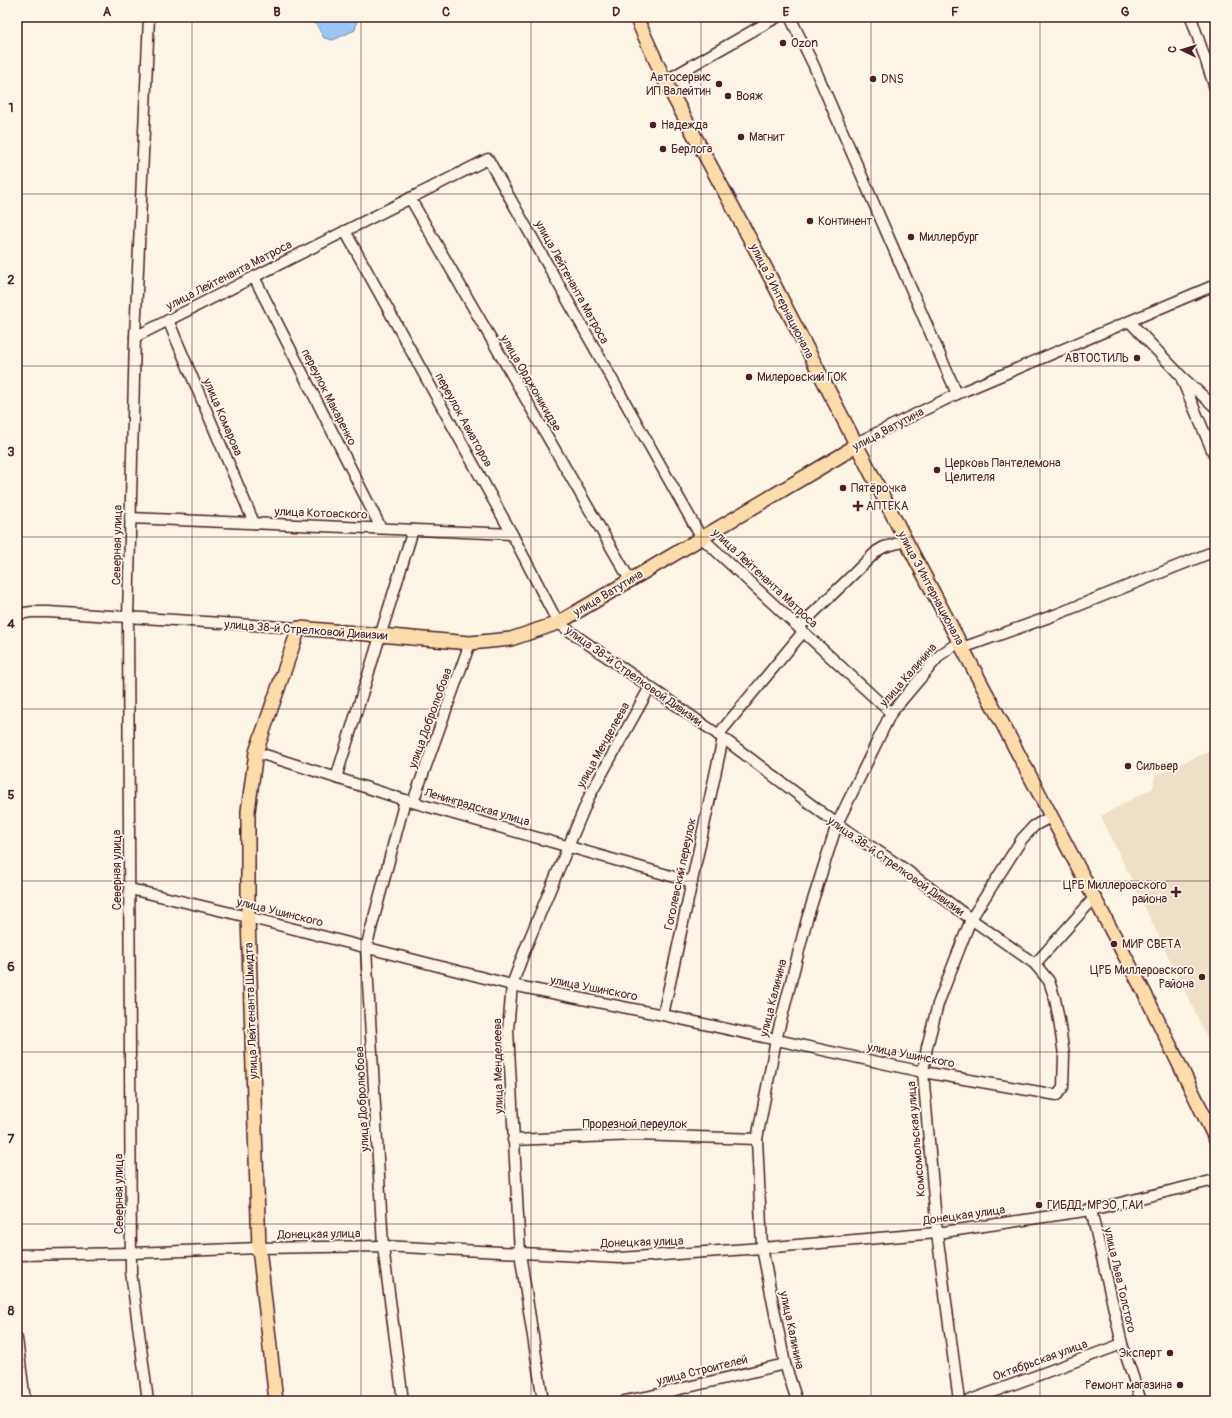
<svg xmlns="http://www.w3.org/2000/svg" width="1232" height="1418" font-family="Pangolin,sans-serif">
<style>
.built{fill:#eedfc7}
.water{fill:#9ac6f4;stroke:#7a83a4}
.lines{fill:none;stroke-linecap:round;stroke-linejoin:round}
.minor-casing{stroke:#4a1f2b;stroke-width:13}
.major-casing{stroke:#4a1f2b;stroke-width:16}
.minor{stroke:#fcf5e5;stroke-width:10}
.major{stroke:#fcdcab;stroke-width:13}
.grid{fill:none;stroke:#4a1f2b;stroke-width:1;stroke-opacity:0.55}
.poi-dot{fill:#4a1f2b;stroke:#fcf5e5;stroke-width:1.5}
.labels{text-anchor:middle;stroke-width:3.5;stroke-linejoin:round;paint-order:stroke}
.poi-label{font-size:12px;fill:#4a1f2b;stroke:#fcf5e5;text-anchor:start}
.street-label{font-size:12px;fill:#4a1f2b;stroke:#fcf5e5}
.neatline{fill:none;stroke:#4a1f2b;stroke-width:1.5}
.grid-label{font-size:13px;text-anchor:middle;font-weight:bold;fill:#4a1f2b}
</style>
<rect width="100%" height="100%" fill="#fcf5e5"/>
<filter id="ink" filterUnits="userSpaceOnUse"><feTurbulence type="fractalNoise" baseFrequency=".025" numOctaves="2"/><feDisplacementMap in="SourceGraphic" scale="8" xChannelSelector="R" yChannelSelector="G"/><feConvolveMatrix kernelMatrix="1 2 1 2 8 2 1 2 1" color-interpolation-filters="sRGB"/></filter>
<g filter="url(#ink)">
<!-- built -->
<polygon class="built" points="1215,749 1215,1054 1101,816 1153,788 1155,775"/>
<!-- water -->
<polygon class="water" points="300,17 358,17 355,30 333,40 324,38 316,24"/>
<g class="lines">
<!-- minor casing -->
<g class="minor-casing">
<g id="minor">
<polyline points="790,17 813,64 957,394"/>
<polyline points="1191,17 1215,88"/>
<polyline points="665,81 777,17"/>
<polyline points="410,198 630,580"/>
<polyline points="254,277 381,528"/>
<polyline points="168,320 254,523"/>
<polyline points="1130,322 1181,376 1215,407"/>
<polyline points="135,337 488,159 701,537 891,713"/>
<polyline points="1182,380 1215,457"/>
<polyline points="856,443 957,394 1215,285"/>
<polyline points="130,518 512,534"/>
<polyline points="17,614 32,612 48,612 299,628"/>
<polyline points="799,627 877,551 884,547 906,541"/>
<polyline points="962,648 1055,615 1215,551"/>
<polyline points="718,735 803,632"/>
<polyline points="256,752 405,800 692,882"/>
<polyline points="336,778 413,530"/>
<polyline points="413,802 470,643"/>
<polyline points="130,889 248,917 512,985 663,1015 923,1072 1057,1095 1063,1087 1064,1055 1059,1020 1055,999 1049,981 1035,964 971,919 906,870 837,824 723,738 558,623 512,534 345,231"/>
<polyline points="1035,964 1095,897"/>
<polyline points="663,1015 723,738"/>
<polyline points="513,1140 636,1135 757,1139"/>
<polyline points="1091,1210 1122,1344 1141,1401"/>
<polyline points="17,1255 132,1253 259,1248 383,1246 620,1258 762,1248 937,1233 1091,1210 1215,1180"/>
<polyline points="17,1339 25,1401"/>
<polyline points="148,1401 131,1272 128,618 135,337 149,17"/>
<polyline points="403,1401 383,1246 366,948 405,800"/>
<polyline points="543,1401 520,1253 508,1030 512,985 526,947 589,797 650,687"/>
<polyline points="625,1401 646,1397 785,1364"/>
<polyline points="797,1401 785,1364 762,1248 757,1139 776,1040 807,919 837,824 891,713 940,655 959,642"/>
<polyline points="959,1401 937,1233 923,1072 927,1047 938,1004 971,919 1022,839 1034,826 1052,816"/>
<polyline points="968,1401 1122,1344"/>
</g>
</g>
<!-- major casing -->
<g class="major-casing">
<g id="major">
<polyline points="636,17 665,81 765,267 906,541 1145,994 1215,1138"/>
<polyline points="276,1401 259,1248 248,917 248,811 256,752 299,628 470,643 511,639 558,623 845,453 856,443"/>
</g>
</g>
<!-- minor -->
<use href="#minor" class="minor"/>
<!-- major -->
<use href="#major" class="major"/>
</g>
</g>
<!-- grid -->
<path class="grid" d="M192,17V1401M361,17V1401M531,17V1401M701,17V1401M871,17V1401M1040,17V1401M17,194H1215M17,366H1215M17,537H1215M17,709H1215M17,881H1215M17,1052H1215M17,1224H1215"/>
<!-- markers -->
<g class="poi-dot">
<circle cx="783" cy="43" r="4"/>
<circle cx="873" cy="79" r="4"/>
<circle cx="719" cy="84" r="4"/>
<circle cx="728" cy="96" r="4"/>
<circle cx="653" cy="125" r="4"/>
<circle cx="741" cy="137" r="4"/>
<circle cx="663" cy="149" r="4"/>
<circle cx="810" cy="221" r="4"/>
<circle cx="911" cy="237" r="4"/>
<circle cx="1137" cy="358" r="4"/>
<circle cx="749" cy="377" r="4"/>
<circle cx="937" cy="470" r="4"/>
<circle cx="843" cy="488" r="4"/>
<path d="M856 500h4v4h4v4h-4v4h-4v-4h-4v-4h4z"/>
<circle cx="1128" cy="766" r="4"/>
<path d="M1174 886h4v4h4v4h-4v4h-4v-4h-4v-4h4z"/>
<circle cx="1114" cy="944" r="4"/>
<circle cx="1202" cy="977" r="4"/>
<circle cx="1039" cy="1205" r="4"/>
<circle cx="1170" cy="1353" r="4"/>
<circle cx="1180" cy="1385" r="4"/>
</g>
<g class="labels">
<!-- poi labels -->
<g class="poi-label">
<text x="791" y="47">Ozon</text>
<text x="711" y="81" text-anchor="end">Автосервис<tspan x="711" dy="14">ИП Валейтин</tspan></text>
<text x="881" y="83">DNS</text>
<text x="736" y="100">Вояж</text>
<text x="661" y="129">Надежда</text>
<text x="749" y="141">Магнит</text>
<text x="671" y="153">Берлога</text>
<text x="818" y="225">Континент</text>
<text x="919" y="241">Миллербург</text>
<text x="1129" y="362" text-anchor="end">АВТОСТИЛЬ</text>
<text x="757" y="381">Милеровский ГОК</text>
<text x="945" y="467">Церковь Пантелемона<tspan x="945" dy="14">Целителя</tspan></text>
<text x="851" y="492">Пятёрочка</text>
<text x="866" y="510">АПТЕКА</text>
<text x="1136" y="770">Сильвер</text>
<text x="1167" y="889" text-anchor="end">ЦРБ Миллеровского<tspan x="1167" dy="14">района</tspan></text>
<text x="1122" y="948">МИР СВЕТА</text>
<text x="1194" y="974" text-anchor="end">ЦРБ Миллеровского<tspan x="1194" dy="14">Района</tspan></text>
<text x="1047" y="1209">ГИБДД, МРЭО, ГАИ</text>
<text x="1162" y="1357" text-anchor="end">Эксперт</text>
<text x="1172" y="1389" text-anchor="end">Ремонт магазина</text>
</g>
<!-- street labels -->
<g class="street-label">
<text transform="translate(229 275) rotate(-27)" y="4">улица Лейтенанта Матроса</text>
<text transform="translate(572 282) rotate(61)" y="4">улица Лейтенанта Матроса</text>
<text transform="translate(782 301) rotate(63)" y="4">улица 3 Интернационала</text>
<text transform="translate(531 383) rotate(60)" y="4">улица Орджоникидзе</text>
<text transform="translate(329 397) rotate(63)" y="4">переулок Макаренко</text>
<text transform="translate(223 417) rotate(67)" y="4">улица Комарова</text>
<text transform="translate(464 420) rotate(61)" y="4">переулок Авиаторов</text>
<text transform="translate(888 429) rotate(-28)" y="4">улица Ватутина</text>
<text transform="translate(321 513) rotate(2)" y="4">улица Котовского</text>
<text transform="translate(117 545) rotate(-89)" y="4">Северная улица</text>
<text transform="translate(765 578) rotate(43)" y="4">улица Лейтенанта Матроса</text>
<text transform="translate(931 588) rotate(62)" y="4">улица 3 Интернационала</text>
<text transform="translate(608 593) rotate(-31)" y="4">улица Ватутина</text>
<text transform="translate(306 630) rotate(4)" y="4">улица 38-й Стрелковой Дивизии</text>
<text transform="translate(908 675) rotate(-49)" y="4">улица Калинина</text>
<text transform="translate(634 676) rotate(35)" y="4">улица 38-й Стрелковой Дивизии</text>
<text transform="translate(430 718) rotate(-70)" y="4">улица Добролюбова</text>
<text transform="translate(603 745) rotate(-61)" y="4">улица Менделеева</text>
<text transform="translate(477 807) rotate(16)" y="4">Ленинградская улица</text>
<text transform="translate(896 866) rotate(35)" y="4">улица 38-й Стрелковой Дивизии</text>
<text transform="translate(117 870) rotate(-90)" y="4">Северная улица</text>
<text transform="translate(680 874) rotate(-78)" y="4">Гоголевский переулок</text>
<text transform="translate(280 912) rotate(14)" y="4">улица Ушинского</text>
<text transform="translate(594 988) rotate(11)" y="4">улица Ушинского</text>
<text transform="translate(773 998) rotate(-76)" y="4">улица Калинина</text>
<text transform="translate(251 1011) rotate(-92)" y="4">улица Лейтенанта Шмидта</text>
<text transform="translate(911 1055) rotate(11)" y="4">улица Ушинского</text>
<text transform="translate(498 1066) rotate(-91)" y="4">улица Менделеева</text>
<text transform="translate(362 1099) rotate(-93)" y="4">улица Добролюбова</text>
<text x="635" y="1128">Прорезной переулок</text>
<text transform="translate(916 1139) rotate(-95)" y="4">Комсомольская улица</text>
<text transform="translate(119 1194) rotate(-90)" y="4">Северная улица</text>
<text transform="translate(964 1215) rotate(-8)" y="4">Донецкая улица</text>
<text transform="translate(319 1234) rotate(-1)" y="4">Донецкая улица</text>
<text transform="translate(642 1242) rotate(-2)" y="4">Донецкая улица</text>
<text transform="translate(1120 1280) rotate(77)" y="4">улица Льва Толстого</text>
<text transform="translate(792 1330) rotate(78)" y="4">улица Калинина</text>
<text transform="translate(1040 1360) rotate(-20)" y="4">Октябрьская улица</text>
<text transform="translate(702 1370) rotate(-14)" y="4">улица Строителей</text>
</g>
</g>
<!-- margin -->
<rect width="1232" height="1418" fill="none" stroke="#fcf5e5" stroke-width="44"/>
<!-- north arrow -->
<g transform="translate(1182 50) rotate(274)" stroke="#fcf5e5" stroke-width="3" paint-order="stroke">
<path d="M0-3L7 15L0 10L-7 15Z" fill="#4a1f2b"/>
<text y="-6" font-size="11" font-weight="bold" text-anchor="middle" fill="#4a1f2b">С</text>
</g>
<rect x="22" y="22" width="1188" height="1374" class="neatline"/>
<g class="grid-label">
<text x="107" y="16">A</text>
<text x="277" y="16">B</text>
<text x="446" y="16">C</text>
<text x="616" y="16">D</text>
<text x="786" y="16">E</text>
<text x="955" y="16">F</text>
<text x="1125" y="16">G</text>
<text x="11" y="112">1</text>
<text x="11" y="284">2</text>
<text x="11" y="456">3</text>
<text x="11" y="628">4</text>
<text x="11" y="799">5</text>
<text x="11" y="971">6</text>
<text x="11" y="1143">7</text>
<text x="11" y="1315">8</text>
</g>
</svg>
